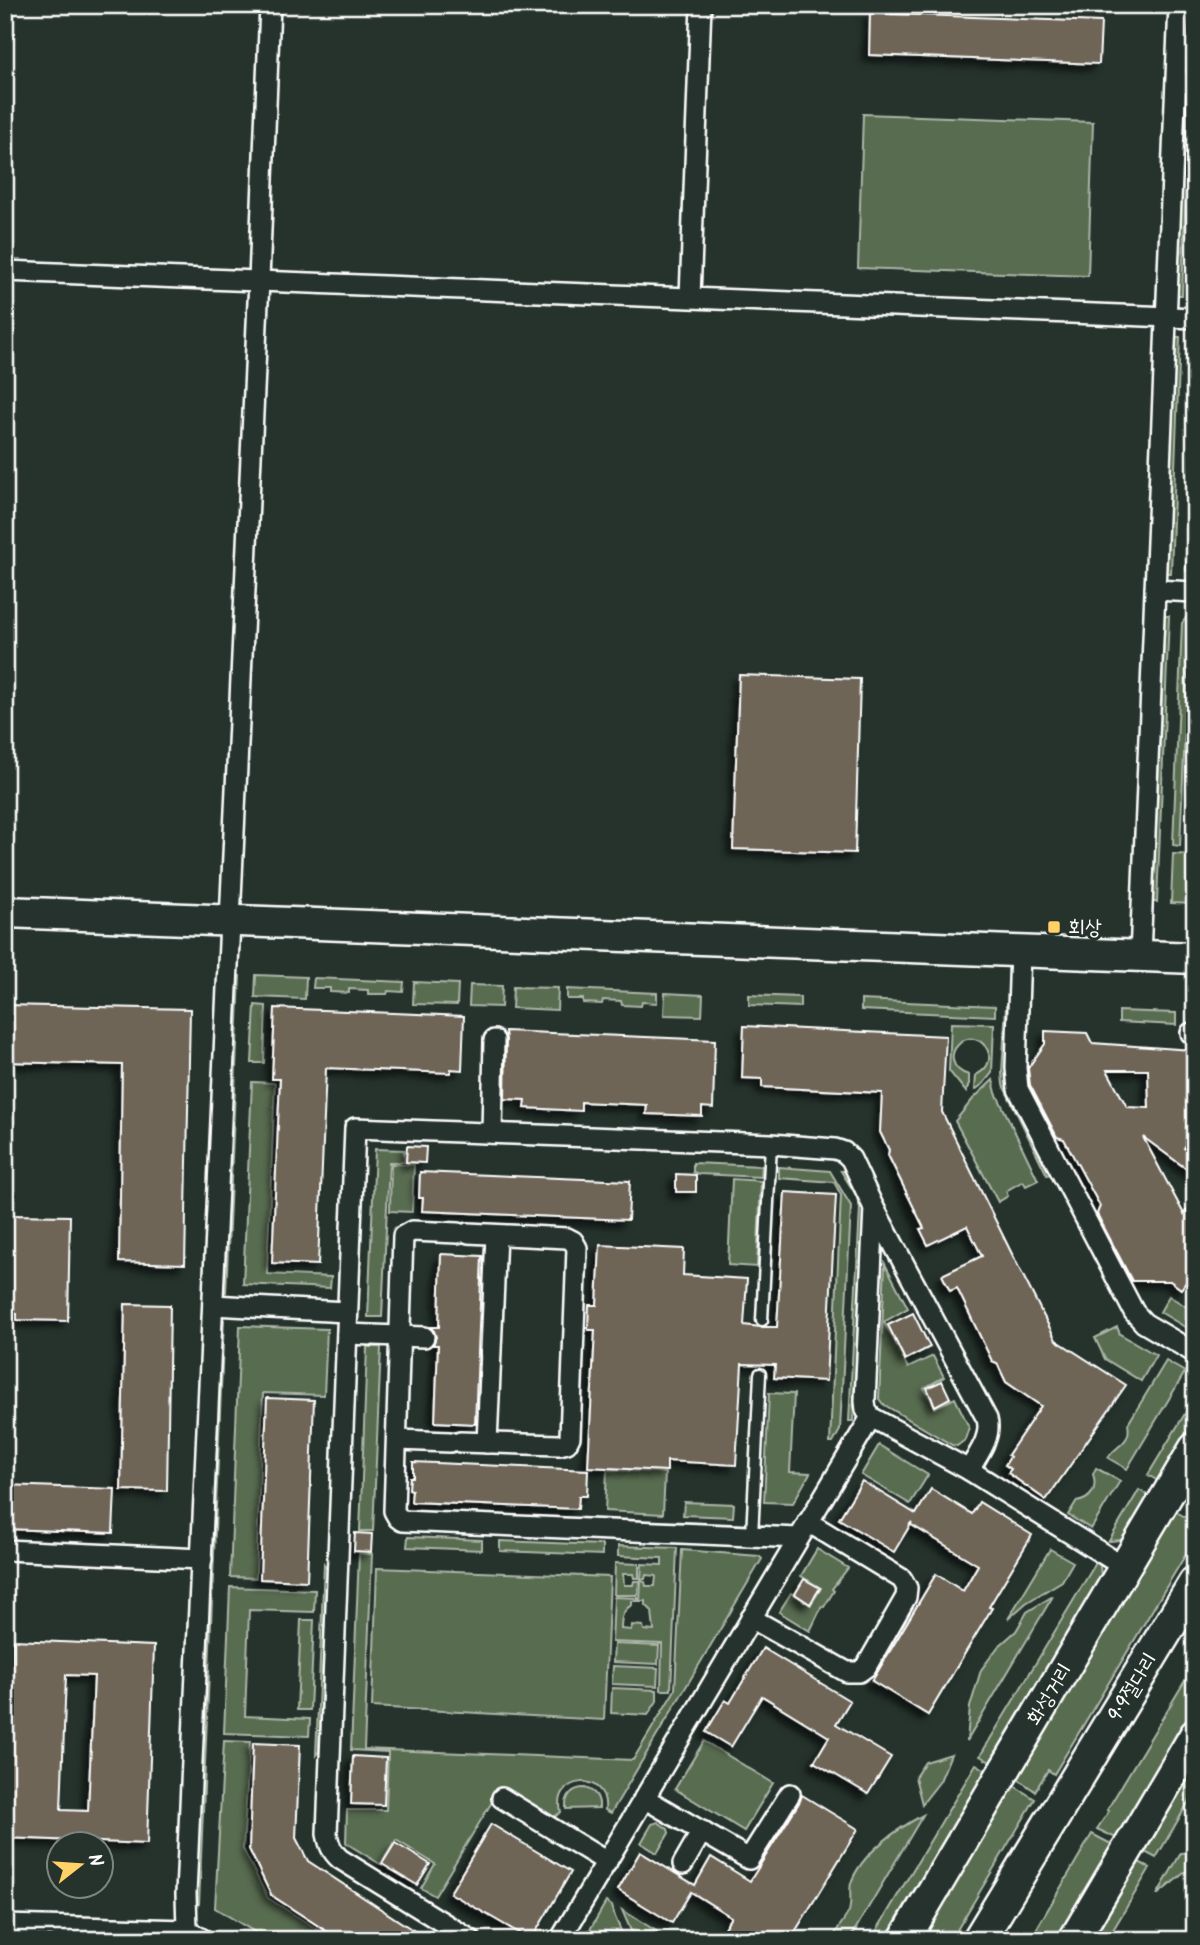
<svg xmlns="http://www.w3.org/2000/svg" width="1200" height="1945" font-family="Kalam,'Poor Story',sans-serif">
<style>
.green{fill:#586c50;stroke:#acb6a8;stroke-width:2}
.building{fill:#6e6557;stroke:#fff;stroke-width:2;fill-rule:evenodd;filter:url(#shadow)}
.lines{fill:none;stroke-linecap:round;stroke-linejoin:round}
.service-casing{stroke:#fff;stroke-width:15}
.minor-casing{stroke:#fff;stroke-width:24}
.primary-casing{stroke:#fff;stroke-width:35}
.trunk-casing{stroke:#fff;stroke-width:37}
.service{stroke:#26332d;stroke-width:10}
.minor{stroke:#26332d;stroke-width:19}
.primary{stroke:#26332d;stroke-width:30}
.trunk{stroke:#26332d;stroke-width:32}
.poi-dot{fill:#ffd166;stroke:#26332d;stroke-width:2.5}
.labels{text-anchor:middle;stroke-width:6;stroke-linejoin:round;paint-order:stroke}
.poi-label{font-size:21px;fill:#fff;stroke:#26332d;text-anchor:start}
.street-label{font-size:21px;fill:#fff;stroke:#26332d}
</style>
<defs>
<filter id="shadow"><feDropShadow dx="-6" dy="6" stdDeviation="3.5" flood-color="#0009"/></filter>
</defs>
<rect width="100%" height="100%" fill="#26332d"/>
<filter id="ink" filterUnits="userSpaceOnUse"><feTurbulence type="fractalNoise" baseFrequency=".0143" numOctaves="2"/><feDisplacementMap in="SourceGraphic" scale="14" xChannelSelector="R" yChannelSelector="G"/><feConvolveMatrix kernelMatrix="1 2 1 2 8 2 1 2 1" color-interpolation-filters="sRGB"/></filter>
<g filter="url(#ink)">
<!-- green -->
<g class="green">
<polygon points="1185,106 1189,106 1182,295 1177,295"/>
<polygon points="863,114 1093,122 1088,276 858,268"/>
<polygon points="1176,337 1180,337 1171,573 1166,573"/>
<polygon points="1195,339 1195,572 1186,571"/>
<polygon points="1188,615 1195,616 1195,662 1188,662 1180,846 1173,845 1182,623"/>
<polygon points="1165,616 1169,616 1157,902 1153,902"/>
<polygon points="1173,854 1195,855 1195,904 1171,903"/>
<polygon points="256,975 306,977 305,999 255,997"/>
<polygon points="234,976 240,976 226,1293 221,1282"/>
<polygon points="314,978 404,982 403,992 388,991 387,994 368,994 368,990 349,989 349,993 330,992 330,988 313,988"/>
<polygon points="414,982 458,984 457,1005 413,1004"/>
<polygon points="470,985 502,986 501,1007 469,1006"/>
<polygon points="513,987 558,988 557,1010 512,1008"/>
<polygon points="567,989 657,993 657,1003 642,1002 641,1006 622,1005 621,1001 603,1000 602,1004 583,1003 583,999 567,999"/>
<polygon points="665,993 703,995 702,1016 664,1015"/>
<polygon points="749,995 800,997 800,1007 749,1005"/>
<polygon points="861,1000 995,1006 995,1016 861,1010"/>
<polygon points="255,1005 266,1006 264,1063 252,1063"/>
<polygon points="1006,1006 1009,1006 1006,1073 1007,1084 1050,1174 1047,1175 1003,1085 1002,1073"/>
<polygon points="1119,1011 1176,1013 1176,1025 1119,1022"/>
<path d="M951,1023L994,1024L992,1073L983,1084L975,1090L976,1075C1007,1060 976,1024 958,1045C954,1049 952,1055 953,1060C955,1069 961,1073 969,1075V1084L966,1092L949,1071Z"/>
<polygon points="993,1080 996,1093 1038,1180 1026,1186 1023,1181 1006,1191 1008,1196 998,1202 955,1121 973,1099"/>
<polygon points="252,1082 275,1083 267,1274 331,1277 330,1288 243,1284"/>
<polygon points="375,1149 404,1150 404,1162 389,1162 382,1317 368,1317"/>
<polygon points="693,1163 762,1166 761,1177 699,1174 693,1172"/>
<polygon points="391,1164 414,1165 412,1212 390,1211"/>
<polygon points="779,1167 830,1171 851,1206 840,1430 833,1443 830,1443 841,1195 834,1182 779,1178"/>
<polygon points="841,1171 847,1172 864,1208 853,1421 849,1421 860,1208 856,1195"/>
<polygon points="732,1179 761,1181 757,1267 728,1265"/>
<polygon points="885,1264 908,1308 884,1322 908,1368 933,1356 944,1377 924,1388 935,1408 955,1398 969,1427 965,1440 957,1446 952,1445 883,1404 879,1399"/>
<polygon points="1169,1296 1195,1312 1195,1333 1160,1312"/>
<polygon points="224,1319 199,1904 195,1905 220,1326"/>
<polygon points="240,1326 327,1329 324,1395 263,1393 256,1578 230,1577"/>
<polygon points="1117,1327 1120,1334 1156,1355 1141,1381 1105,1359 1095,1338"/>
<polygon points="367,1347 381,1347 373,1531 360,1531"/>
<path d="M1166,1361L1185,1372L1127,1469L1108,1458C1116,1445 1132,1443 1128,1424Z"/>
<polygon points="769,1393 794,1394 790,1472 810,1473 793,1503 764,1502"/>
<polygon points="1195,1397 1195,1419 1158,1481 1148,1475"/>
<polygon points="879,1445 928,1475 910,1504 861,1475"/>
<path d="M1096,1468L1120,1481L1091,1529L1068,1515L1076,1502C1091,1500 1098,1489 1093,1474Z"/>
<polygon points="607,1470 665,1473 663,1514 605,1511"/>
<polygon points="1139,1490 1149,1496 1125,1537 1120,1540 1109,1541"/>
<polygon points="684,1502 734,1504 733,1517 683,1515"/>
<polygon points="1175,1511 1195,1523 1195,1539 1054,1774 1048,1770 1035,1791 1015,1777"/>
<polygon points="408,1537 482,1540 482,1550 407,1547"/>
<polygon points="500,1541 602,1545 602,1555 500,1551"/>
<path d="M618,1546L677,1548L671,1690H661L662,1644L612,1642L614,1597L638,1598V1601H632V1605C622,1610 621,1619 621,1629L631,1630L632,1625L643,1626L644,1630L654,1631L652,1611L646,1605V1601H640L641,1581L645,1582L646,1586H655L656,1576L646,1575L645,1579H641L642,1564L662,1565V1558L618,1556Z"/>
<polygon points="817,1549 848,1568 832,1589 834,1591 824,1607 822,1606 810,1631 779,1612 791,1593 811,1605 821,1588 801,1576"/>
<polygon points="1050,1549 1073,1562 1062,1581 1026,1603 1008,1619"/>
<path d="M682,1550L759,1556L762,1559L611,1813L605,1810C609,1771 552,1774 561,1812L553,1818L501,1787L435,1896L421,1888L435,1864L396,1840L380,1864L346,1843L347,1810H386L388,1752L351,1750L359,1554H372L364,1749L633,1760L675,1690Z"/>
<polygon points="1097,1561 1100,1565 1101,1577 990,1762 980,1756"/>
<polygon points="615,1563 639,1564 639,1578 634,1578 633,1574 623,1574 624,1585 633,1585 634,1581 639,1581 638,1595 614,1595"/>
<polygon points="324,1564 327,1569 319,1751 316,1755"/>
<polygon points="377,1568 610,1577 604,1720 372,1707"/>
<polygon points="230,1587 315,1590 314,1612 249,1610 245,1716 310,1719 309,1736 224,1733"/>
<polygon points="1053,1596 967,1741 970,1707 981,1670 998,1647 1016,1631 1027,1612"/>
<polygon points="301,1620 314,1620 310,1710 297,1710"/>
<polygon points="614,1644 659,1646 658,1664 613,1662"/>
<polygon points="1195,1664 1195,1705 1116,1838 1097,1829 1109,1811 1107,1810"/>
<polygon points="613,1666 658,1668 657,1686 612,1684"/>
<polygon points="612,1688 657,1690 657,1701 648,1715 611,1713"/>
<polygon points="224,1741 250,1742 243,1849 268,1898 334,1940 268,1940 215,1908"/>
<polygon points="704,1741 773,1783 744,1831 675,1789"/>
<polygon points="951,1754 940,1781 922,1804 915,1777 925,1762"/>
<polygon points="976,1764 986,1770 884,1940 871,1940"/>
<polygon points="1195,1767 1195,1791 1156,1858 1145,1852"/>
<polygon points="1011,1784 1035,1799 951,1940 921,1940"/>
<path d="M585,1788C595,1791 600,1797 599,1808L566,1809C565,1796 572,1788 585,1788Z"/>
<path d="M923,1815L849,1940H833C835,1929 845,1921 849,1911C852,1902 849,1892 851,1883C861,1854 897,1829 923,1815Z"/>
<polygon points="658,1822 668,1829 669,1833 657,1853 641,1843 652,1824"/>
<polygon points="1092,1834 1113,1845 1056,1940 1030,1940"/>
<polygon points="1190,1852 1195,1855 1194,1865 1157,1895 1181,1853"/>
<polygon points="1139,1862 1150,1868 1107,1940 1093,1940"/>
<polygon points="606,1902 612,1906 615,1917 625,1940 618,1940 604,1932 599,1940 584,1940"/>
<polygon points="622,1910 671,1940 635,1940"/>
</g>
<!-- building -->
<g class="building">
<polygon points="870,13 1101,22 1099,64 869,55"/>
<polygon points="739,675 860,679 855,853 733,849"/>
<polygon points="5,1005 190,1009 185,1264 119,1262 122,1065 5,1062"/>
<polygon points="275,1008 464,1016 462,1070 451,1069 451,1073 326,1068 318,1265 272,1263 280,1079 272,1079"/>
<polygon points="744,1026 946,1036 942,1112 1015,1260 1056,1340 1126,1385 1046,1500 1008,1473 1011,1469 1005,1465 1010,1457 1008,1455 1041,1406 1006,1382 997,1363 992,1361 957,1288 950,1291 942,1275 982,1256 967,1226 928,1245 920,1229 924,1228 888,1155 889,1150 880,1132 882,1093 762,1087 762,1079 742,1078"/>
<polygon points="505,1031 715,1040 713,1108 702,1107 702,1116 646,1114 647,1105 581,1102 581,1111 525,1108 526,1100 505,1099 506,1040"/>
<path d="M1045,1031L1087,1033L1092,1043L1192,1050L1195,1055V1133L1184,1148L1195,1156V1175L1143,1137L1184,1214L1195,1198V1270L1181,1289L1170,1281H1132L1097,1214L1100,1206L1064,1139L1057,1137L1030,1085L1028,1068L1045,1044ZM1107,1070H1148L1149,1108L1127,1107Z"/>
<polygon points="407,1146 426,1147 425,1163 406,1162"/>
<polygon points="420,1172 630,1181 628,1220 422,1211 423,1198 419,1198"/>
<polygon points="676,1174 696,1175 696,1192 676,1192"/>
<polygon points="785,1192 836,1195 826,1381 774,1378 775,1365 742,1364 736,1465 667,1461 667,1471 588,1467 595,1330 588,1330 589,1305 597,1305 600,1245 684,1249 683,1275 747,1279 744,1325 761,1327 777,1327"/>
<polygon points="9,1215 70,1216 68,1321 17,1320 17,1314 6,1314"/>
<polygon points="441,1254 482,1256 475,1424 435,1422 438,1345 433,1345 436,1337 434,1331 430,1327 439,1327"/>
<polygon points="125,1304 170,1305 167,1491 121,1490"/>
<polygon points="913,1313 930,1347 905,1360 888,1325"/>
<polygon points="942,1381 950,1398 935,1406 927,1388"/>
<polygon points="267,1398 314,1400 307,1581 260,1579"/>
<polygon points="413,1462 588,1470 587,1496 579,1496 578,1509 411,1502 412,1490 409,1489 410,1477 413,1477"/>
<polygon points="862,1481 916,1514 931,1489 972,1514 979,1502 1032,1535 989,1607 992,1608 928,1715 872,1681 936,1574 963,1591 978,1565 910,1524 912,1522 894,1552 839,1519"/>
<polygon points="5,1485 115,1489 113,1533 5,1529"/>
<polygon points="355,1533 372,1534 371,1552 354,1551"/>
<polygon points="804,1579 820,1588 810,1604 795,1594"/>
<path d="M13,1640L154,1646L147,1844L5,1838ZM66,1675L94,1676L88,1811L61,1810Z"/>
<polygon points="763,1648 850,1701 836,1724 891,1757 868,1794 814,1762 829,1737 762,1696 731,1747 706,1732 725,1700 730,1703"/>
<polygon points="253,1743 300,1745 296,1838 308,1861 428,1940 340,1940 271,1895 249,1849"/>
<polygon points="353,1756 386,1758 384,1805 351,1804"/>
<polygon points="802,1795 858,1829 790,1940 744,1940 724,1928 731,1917 691,1892 672,1923 618,1890 640,1852 695,1885 711,1857 750,1881 800,1801"/>
<polygon points="491,1824 571,1872 531,1940 450,1893"/>
<polygon points="395,1843 430,1864 417,1885 382,1864"/>
</g>
<g class="lines">
<!-- service casing -->
<g class="service-casing">
<g id="service">
<polyline points="762,1320 771,1144"/>
<polyline points="752,1536 760,1374"/>
</g>
</g>
<!-- minor casing -->
<g class="minor-casing">
<g id="minor">
<polyline points="1176,82 1195,83"/>
<polyline points="5,271 1195,318"/>
<polyline points="690,297 701,5"/>
<polyline points="1155,590 1195,592"/>
<polyline points="1020,952 1016,1068 1018,1089 1134,1312 1144,1323 1195,1353"/>
<polyline points="1140,956 1179,5"/>
<polyline points="1191,1033 1195,1033"/>
<polyline points="492,1133 494,1040"/>
<polyline points="874,1208 865,1401 866,1410 871,1417 969,1470 1124,1567"/>
<polyline points="458,1233 412,1231 403,1236 394,1511 398,1518 402,1521 798,1538"/>
<polyline points="213,1305 347,1312"/>
<polyline points="347,1334 424,1337"/>
<polyline points="397,1440 450,1442"/>
<polyline points="460,1442 559,1445 567,1443 570,1437 577,1248 573,1241 567,1238 468,1233"/>
<polyline points="487,1443 496,1235"/>
<polyline points="5,1550 202,1559"/>
<polyline points="751,1618 847,1672 859,1672 866,1667 906,1597 907,1588 902,1579 808,1522"/>
<polyline points="502,1798 607,1862"/>
<polyline points="644,1798 749,1859 790,1794"/>
<polyline points="683,1864 702,1831"/>
<polyline points="5,1925 187,1930 204,1940"/>
<polyline points="181,1940 187,1930 186,1894 259,280 270,5"/>
<path d="M471,1940L340,1859C331,1851 329,1844 327,1834L355,1128L771,1144L835,1149L844,1152L851,1159L874,1208L987,1419C992,1437 978,1454 969,1470"/>
<polyline points="560,1940 871,1417"/>
</g>
</g>
<!-- primary casing -->
<g class="primary-casing">
<g id="primary">
<polyline points="5,912 1195,958"/>
<polyline points="904,1940 1195,1448"/>
<polyline points="1074,1940 1195,1735"/>
</g>
</g>
<!-- trunk casing -->
<g class="trunk-casing">
<polyline id="trunk" points="979,1940 1195,1583"/>
</g>
<!-- service -->
<use href="#service" class="service"/>
<!-- minor -->
<use href="#minor" class="minor"/>
<!-- primary -->
<use href="#primary" class="primary"/>
<!-- trunk -->
<use href="#trunk" class="trunk"/>
</g>
</g>
<!-- markers -->
<rect class="poi-dot" x="1047" y="920" width="14" height="14" rx="3.5"/>
<g class="labels">
<!-- poi labels -->
<g class="poi-label">
<text x="1068" y="934">회상</text>
</g>
<!-- street labels -->
<g class="street-label">
<text transform="translate(1132 1687) rotate(-59)" y="7">9·9절다리</text>
<text transform="translate(1049 1694) rotate(-59)" y="7">화성거리</text>
</g>
</g>
<!-- margin -->
<rect width="1200" height="1945" fill="none" stroke="#26332d" stroke-width="28"/>
<rect x="14" y="14" width="1172" height="1917" fill="none" stroke="#fff" stroke-width="2.5" filter="url(#ink)"/>
<!-- north arrow -->
<g transform="translate(80 1865) rotate(73)"><circle r="33" fill="#26332d" stroke="#7d8581" stroke-width="2"/>
<path d="M0-5L12 26L0 18L-12 26Z" fill="#ffd166"/>
<text y="-10" font-size="19" font-weight="bold" text-anchor="middle" fill="#ffffff">N</text>
</g>
</svg>
